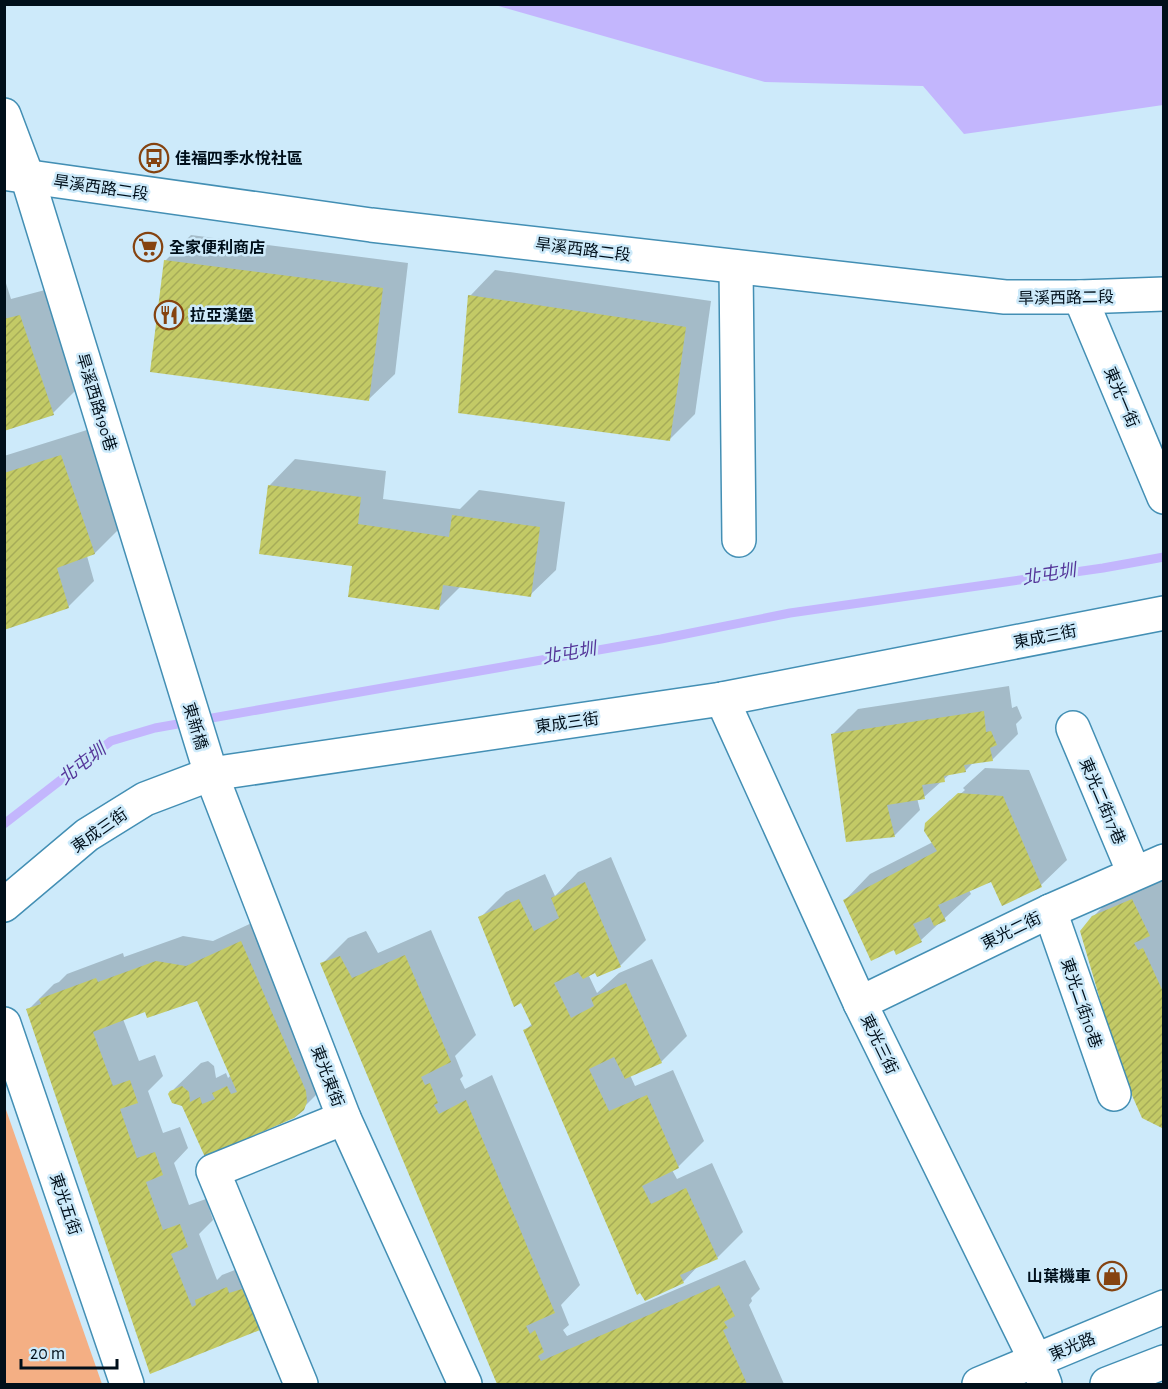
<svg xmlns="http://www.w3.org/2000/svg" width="1168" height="1389" font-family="'Alegreya Sans','Noto Sans TC',sans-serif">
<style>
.green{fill:#f4af84}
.water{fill:#c3b6fd}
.shadow{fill:#0003}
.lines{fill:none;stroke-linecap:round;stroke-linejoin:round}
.stream{stroke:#c3b6fd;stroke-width:9}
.building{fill:url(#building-hatch)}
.minor-casing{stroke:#438fb4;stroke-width:36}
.minor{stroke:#fff;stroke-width:33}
.labels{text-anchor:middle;stroke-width:5;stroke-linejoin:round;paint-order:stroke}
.poi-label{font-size:16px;font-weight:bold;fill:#000f1a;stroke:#cdeafa;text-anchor:start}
.street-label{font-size:16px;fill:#000f1a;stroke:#cdeafa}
.water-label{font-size:18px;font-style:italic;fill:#55369a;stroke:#cdeafa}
</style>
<defs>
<pattern id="building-hatch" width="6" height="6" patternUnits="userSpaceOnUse" patternTransform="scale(1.5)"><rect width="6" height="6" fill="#c3ca66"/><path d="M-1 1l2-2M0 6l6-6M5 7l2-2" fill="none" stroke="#a6ac58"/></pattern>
</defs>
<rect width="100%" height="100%" fill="#cdeafa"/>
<!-- green -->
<polygon class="green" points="4,1104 102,1384 5,1384"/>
<!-- water -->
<polygon class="water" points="495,5 1163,5 1163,105 964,134 923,86 765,82"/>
<!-- shadow -->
<g class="shadow">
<polygon points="191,235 408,263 395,374 369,399 165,261"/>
<polygon points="495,270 711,301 695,414 669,440 470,296"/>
<polygon points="4,277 11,299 45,290 79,387 53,413 4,430"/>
<polygon points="87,430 121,527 95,553 87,556 94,581 68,607 4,628 4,456"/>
<polygon points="295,459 386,471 383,499 460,509 479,490 565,502 556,570 530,595 461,586 439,608 354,565 270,485"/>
<polygon points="1009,686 1012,708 1017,706 1022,718 1016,724 1018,734 992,760 973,763 965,771 951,773 924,797 917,798 920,810 894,836 832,735 858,709"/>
<polygon points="985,768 1029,770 1067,860 1041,885 991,880 969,890 971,894 921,940 897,953 895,948 845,900 870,874 933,842 926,823 950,800 950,803 965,790 963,788"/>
<polygon points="611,857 646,940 620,966 596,971 589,976 597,993 619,973 652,959 687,1036 661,1062 630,1075 635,1086 673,1070 704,1141 678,1167 672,1170 677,1179 712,1163 743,1232 717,1258 699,1265 683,1282 525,1030 532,1024 480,918 506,892 545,874 555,896 578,872"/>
<polygon points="1158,875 1164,886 1164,1127 1093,917 1119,890"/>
<polygon points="267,916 329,1082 303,1108 206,1155 174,1089 201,1063 208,1061 214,1066 216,1078 226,1073 228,1078 231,1075 198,999 145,1010 123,1019 139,1061 155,1055 163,1076 148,1091 163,1133 180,1127 188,1148 174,1163 189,1205 206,1199 213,1220 199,1234 217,1280 222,1275 253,1263 285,1303 259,1329 151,1372 28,1010 54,984 59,982 67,974 123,953 124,957 183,936 213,941"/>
<polygon points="431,930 476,1035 455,1056 463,1076 460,1079 465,1089 492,1075 580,1285 561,1305 569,1325 563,1330 567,1336 745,1260 760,1289 751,1298 752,1301 749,1305 784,1384 498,1384 322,964 348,938 366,931 378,953"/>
</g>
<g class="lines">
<!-- stream -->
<polyline class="stream" points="4,824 111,741 155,728 661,639 790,613 1103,568 1164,557"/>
</g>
<!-- building -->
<g class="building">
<polygon points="164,260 383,288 369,401 150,372"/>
<polygon points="468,295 686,327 670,441 458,413"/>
<polygon points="20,315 54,415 4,431 4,319"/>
<polygon points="61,455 95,554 57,568 69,608 4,630 4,473"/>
<polygon points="268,485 361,497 358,524 449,537 452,515 540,527 531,597 443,585 439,610 348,597 352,566 259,554"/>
<polygon points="984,711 986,732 991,731 997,745 990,748 993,761 964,765 966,772 944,776 945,782 922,785 925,799 887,805 895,837 846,842 831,734"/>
<polygon points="958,793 1003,796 1042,887 1002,906 991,882 938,905 946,921 934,926 930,917 913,924 922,942 896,955 894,950 871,961 843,900 937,851 924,831 925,823"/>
<polygon points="585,882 621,967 597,977 595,973 583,979 578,972 554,983 571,1018 594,1006 591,998 626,983 662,1063 625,1079 614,1057 589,1069 609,1111 647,1095 679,1168 642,1186 651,1204 686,1188 718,1259 680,1275 684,1283 645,1301 640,1293 637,1295 523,1030 532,1026 521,1003 514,1007 478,917 519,899 534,931 559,918 551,898"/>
<polygon points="1132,899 1150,936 1134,943 1138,950 1143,948 1164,994 1164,1129 1142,1118 1120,1068 1080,931 1092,916"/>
<polygon points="241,941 306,1091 307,1102 304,1110 294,1118 205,1157 182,1106 172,1103 168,1094 170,1091 182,1086 189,1092 190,1102 200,1097 202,1104 215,1099 212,1093 227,1086 231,1094 237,1092 197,1001 147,1018 145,1012 93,1032 113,1086 130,1080 138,1103 120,1109 137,1158 155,1152 163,1175 146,1182 163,1230 180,1224 188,1247 171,1254 192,1307 196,1305 195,1300 227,1287 229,1293 242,1289 260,1330 150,1374 26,1009 41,1004 39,999 96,978 98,982 156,961 186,966"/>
<polygon points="405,955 451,1062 421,1077 425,1085 430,1083 438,1103 434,1105 439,1114 466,1100 555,1313 526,1326 530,1334 535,1330 544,1352 538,1356 541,1361 719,1285 735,1316 724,1322 728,1328 723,1330 747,1384 497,1384 320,963 340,956 352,978"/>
</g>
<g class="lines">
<!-- minor casing -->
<g class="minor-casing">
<g id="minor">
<polyline points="4,115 27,176 211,774 344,1118 465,1384"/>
<polyline points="9,174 371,225 1005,297 1080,297 1164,294"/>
<polyline points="736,267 739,540"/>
<polyline points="1080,297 1164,497"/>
<polyline points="722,699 860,1003 1036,1361 1045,1384"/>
<polyline points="1073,728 1134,873"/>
<polyline points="4,905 87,835 145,799 211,774 722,699 1164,613"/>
<polyline points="1050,911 1114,1094"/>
<polyline points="860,1003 1050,911 1164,861"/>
<polyline points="4,1024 127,1384"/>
<polyline points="301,1384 213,1171 344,1118"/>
<polyline points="979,1384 1164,1307"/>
<polyline points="1107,1384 1164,1362"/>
</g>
</g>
<!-- minor -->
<use href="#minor" class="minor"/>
</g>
<!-- icons -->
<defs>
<g id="bus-ring" transform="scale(1.5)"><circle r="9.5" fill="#cdeafa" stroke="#854310" stroke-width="1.5"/><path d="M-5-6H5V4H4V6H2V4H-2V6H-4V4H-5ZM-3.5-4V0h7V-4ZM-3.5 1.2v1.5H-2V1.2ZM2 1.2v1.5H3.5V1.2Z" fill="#854310"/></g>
<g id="supermarket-ring" transform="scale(1.5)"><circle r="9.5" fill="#cdeafa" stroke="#854310" stroke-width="1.5"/><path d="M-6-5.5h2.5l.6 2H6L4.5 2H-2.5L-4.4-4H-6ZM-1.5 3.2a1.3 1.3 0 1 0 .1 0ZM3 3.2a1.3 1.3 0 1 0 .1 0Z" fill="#854310"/></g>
<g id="restaurant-ring" transform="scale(1.5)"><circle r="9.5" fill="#cdeafa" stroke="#854310" stroke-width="1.5"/><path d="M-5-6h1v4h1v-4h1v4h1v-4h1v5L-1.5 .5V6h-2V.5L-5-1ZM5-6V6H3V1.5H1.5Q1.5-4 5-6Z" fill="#854310"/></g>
<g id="shop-ring" transform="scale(1.5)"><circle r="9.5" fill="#cdeafa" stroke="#854310" stroke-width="1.5"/><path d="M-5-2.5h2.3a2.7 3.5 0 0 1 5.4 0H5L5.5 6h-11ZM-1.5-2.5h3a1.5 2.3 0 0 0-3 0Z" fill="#854310"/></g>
</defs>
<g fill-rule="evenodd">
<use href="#bus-ring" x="154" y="158"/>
<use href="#supermarket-ring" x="148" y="247"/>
<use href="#restaurant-ring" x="169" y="315"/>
<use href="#shop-ring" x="1112" y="1276"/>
</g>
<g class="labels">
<!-- poi labels -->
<g class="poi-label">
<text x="175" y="164">佳福四季水悅社區</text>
<text x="169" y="253">全家便利商店</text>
<text x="190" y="321">拉亞漢堡</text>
<text x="1091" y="1282" text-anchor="end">山葉機車</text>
</g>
<!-- street labels -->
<g class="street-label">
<text transform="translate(101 187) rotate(8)" y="6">旱溪西路二段</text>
<text transform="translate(583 249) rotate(7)" y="6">旱溪西路二段</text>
<text transform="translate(1066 297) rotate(-1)" y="6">旱溪西路二段</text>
<text transform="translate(1122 397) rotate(67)" y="6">東光一街</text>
<text transform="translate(97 402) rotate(73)" y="6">旱溪西路190巷</text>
<text transform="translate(1045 636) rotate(-11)" y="6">東成三街</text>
<text transform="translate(567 722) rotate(-8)" y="6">東成三街</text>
<text transform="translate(196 726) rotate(73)" y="6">東新橋</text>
<text transform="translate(1103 801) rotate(67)" y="6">東光二街17巷</text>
<text transform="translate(99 830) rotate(-35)" y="6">東成三街</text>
<text transform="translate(1011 930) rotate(-26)" y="6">東光二街</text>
<text transform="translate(1082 1003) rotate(71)" y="6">東光二街10巷</text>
<text transform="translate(880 1044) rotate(64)" y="6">東光三街</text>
<text transform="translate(328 1076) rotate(69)" y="6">東光東街</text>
<text transform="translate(66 1204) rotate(71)" y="6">東光五街</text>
<text transform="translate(1072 1346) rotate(-23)" y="6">東光路</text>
</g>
<!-- water labels -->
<g class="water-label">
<text transform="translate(1049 574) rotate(-9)" y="6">北屯圳</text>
<text transform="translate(569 653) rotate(-10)" y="6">北屯圳</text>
<text transform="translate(82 764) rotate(-38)" y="6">北屯圳</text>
</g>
</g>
<!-- border -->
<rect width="1168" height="1389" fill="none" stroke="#000f1a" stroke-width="12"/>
<!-- scale -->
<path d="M21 1359v9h96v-9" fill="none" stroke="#000f1a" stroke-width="3"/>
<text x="30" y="1359" font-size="18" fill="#000f1a" stroke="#cdeafa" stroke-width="4.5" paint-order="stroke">20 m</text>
</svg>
